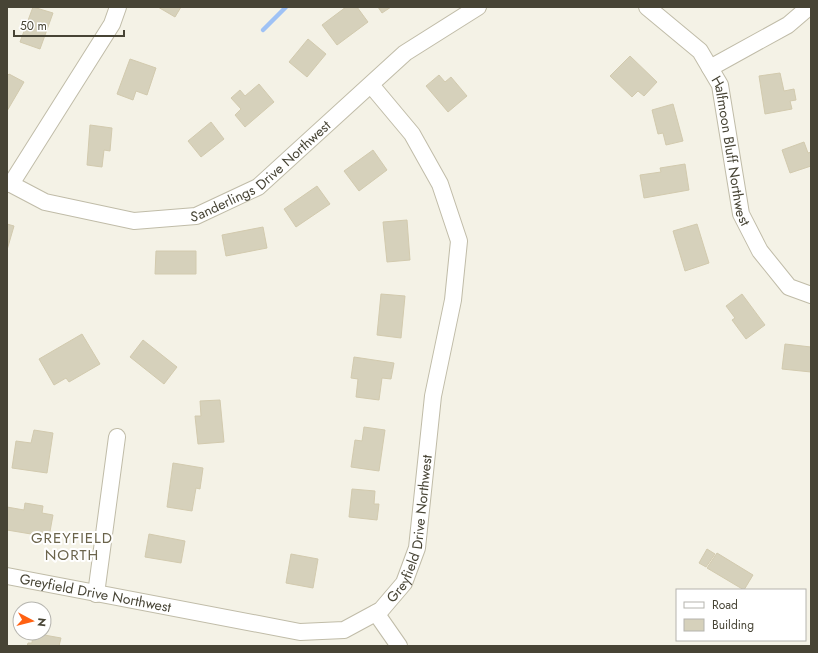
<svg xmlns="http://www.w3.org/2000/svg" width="818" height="653" font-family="Jost,sans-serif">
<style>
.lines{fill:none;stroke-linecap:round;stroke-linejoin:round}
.stream{stroke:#9fc2f5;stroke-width:4.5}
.building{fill:#d6d1bb;stroke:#d2caae}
.street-casing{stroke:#c0bca8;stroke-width:18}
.street{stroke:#fff;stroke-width:16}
.labels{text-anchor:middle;stroke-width:4;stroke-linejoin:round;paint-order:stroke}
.street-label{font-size:14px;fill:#474435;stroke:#fff}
.neighbourhood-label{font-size:15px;letter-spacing:1px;fill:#6b644b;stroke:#fff}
</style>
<rect width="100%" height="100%" fill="#f4f2e6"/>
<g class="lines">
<!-- stream -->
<polyline class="stream" points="263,30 286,7"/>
</g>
<!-- building -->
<g class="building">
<polygon points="33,7 53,13 40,49 20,42"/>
<polygon points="158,7 181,7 175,17"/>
<polygon points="346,7 357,7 368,22 337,45 322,25"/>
<polygon points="378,7 391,7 382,13"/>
<polygon points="308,39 326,54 307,77 289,62"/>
<polygon points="630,56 657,82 644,96 638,91 632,97 610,76"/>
<polygon points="130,59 156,68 147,95 136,91 133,100 117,94"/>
<polygon points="780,73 784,91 794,89 796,100 790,101 792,109 765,114 759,76"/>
<polygon points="9,74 24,82 7,111 7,76"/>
<polygon points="439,75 445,82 451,77 467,96 448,112 426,86"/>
<polygon points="259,84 274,102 245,127 235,115 241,109 231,98 240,90 245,96"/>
<polygon points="673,104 683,141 666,145 663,133 658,134 652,110"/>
<polygon points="211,122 224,139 201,157 188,141"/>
<polygon points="90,125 112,128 110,151 104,150 102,167 87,165"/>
<polygon points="804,142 808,153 811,152 811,166 790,173 782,150"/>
<polygon points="373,150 387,170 359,191 344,171"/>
<polygon points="685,164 689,190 644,198 640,175 661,172 660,168"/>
<polygon points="317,186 330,204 296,227 284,209"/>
<polygon points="407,220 410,260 387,262 383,222"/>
<polygon points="7,224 14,226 7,250"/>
<polygon points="697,224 709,263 685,271 673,231"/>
<polygon points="263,227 267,248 226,256 222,235"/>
<polygon points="156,251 196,251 196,274 155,274"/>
<polygon points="381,294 405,296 401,338 377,335"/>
<polygon points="742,294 765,325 746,339 732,320 735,318 726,306"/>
<polygon points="82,334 100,364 69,382 66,378 54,385 39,359"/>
<polygon points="143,340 177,367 164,384 130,357"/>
<polygon points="785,344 811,347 811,372 782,369"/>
<polygon points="354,357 394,363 391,379 382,378 379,400 356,397 358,379 351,378"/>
<polygon points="220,400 224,442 198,444 195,416 201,416 200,401"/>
<polygon points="364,427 385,430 379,471 351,467 355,440 362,441"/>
<polygon points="34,430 53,433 47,473 12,468 16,441 31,443"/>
<polygon points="173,463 203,468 200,489 196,488 192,511 167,507"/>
<polygon points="352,489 375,491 374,504 379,504 377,520 349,517"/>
<polygon points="25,503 43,506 42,513 53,515 49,537 7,530 7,507 24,510"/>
<polygon points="149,534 185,541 181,563 145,557"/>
<polygon points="707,549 715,554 706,567 699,563"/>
<polygon points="717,553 753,575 744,590 707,568"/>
<polygon points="291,554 318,559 313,588 286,583"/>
<polygon points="33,633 61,638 59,646 27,646 28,643 32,643"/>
</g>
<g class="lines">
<!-- street casing -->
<g class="street-casing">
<g id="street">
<path id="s1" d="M647,7L700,51L720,85L741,214L760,251L789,287L811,295"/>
<polyline points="710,68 788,25 809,7"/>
<path id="s2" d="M7,182L45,202L134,221L196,216L258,187L405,53L478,7"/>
<polyline points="11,184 112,24 118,7"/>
<path id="s3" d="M7,576L300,632L344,630L381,610L404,583L417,548L433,396L453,300L459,241L440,184L412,134L371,85"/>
<polyline points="96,594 117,437"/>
<polyline points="376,613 399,646"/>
</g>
</g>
<!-- street -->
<use href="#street" class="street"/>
</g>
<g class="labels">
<!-- street labels -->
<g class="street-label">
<text dy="5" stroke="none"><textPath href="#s1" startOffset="175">Halfmoon Bluff Northwest</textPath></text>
<text dy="5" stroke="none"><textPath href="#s2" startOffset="275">Sanderlings Drive Northwest</textPath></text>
<text dy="5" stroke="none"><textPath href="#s3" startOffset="474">Greyfield Drive Northwest</textPath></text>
<text dy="5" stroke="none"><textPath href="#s3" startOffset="90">Greyfield Drive Northwest</textPath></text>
</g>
<!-- neighbourhood labels -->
<g class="neighbourhood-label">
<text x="72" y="543">GREYFIELD<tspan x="72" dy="17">NORTH</tspan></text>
</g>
</g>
<!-- border -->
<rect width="818" height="653" fill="none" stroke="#474435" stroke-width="16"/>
<!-- legend -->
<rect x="676" y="589" width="130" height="52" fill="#ffffff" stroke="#b5b4ae"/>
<rect x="684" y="602" width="20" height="6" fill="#ffffff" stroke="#b5b4ae"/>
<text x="712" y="609" font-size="12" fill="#474435">Road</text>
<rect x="684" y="619" width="20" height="12" fill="#d6d1bb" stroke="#b5b4ae"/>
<text x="712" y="629" font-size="12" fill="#474435">Building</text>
<!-- north arrow -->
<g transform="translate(32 621) rotate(97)"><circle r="19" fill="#ffffff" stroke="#b5b4ae"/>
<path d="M0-3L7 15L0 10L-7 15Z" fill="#ff6112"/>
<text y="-6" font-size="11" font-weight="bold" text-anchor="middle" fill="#474435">N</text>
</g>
<!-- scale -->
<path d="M14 30v6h110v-6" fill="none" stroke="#474435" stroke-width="2"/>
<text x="20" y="30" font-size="12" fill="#474435" stroke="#ffffff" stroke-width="3" paint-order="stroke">50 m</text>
</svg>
